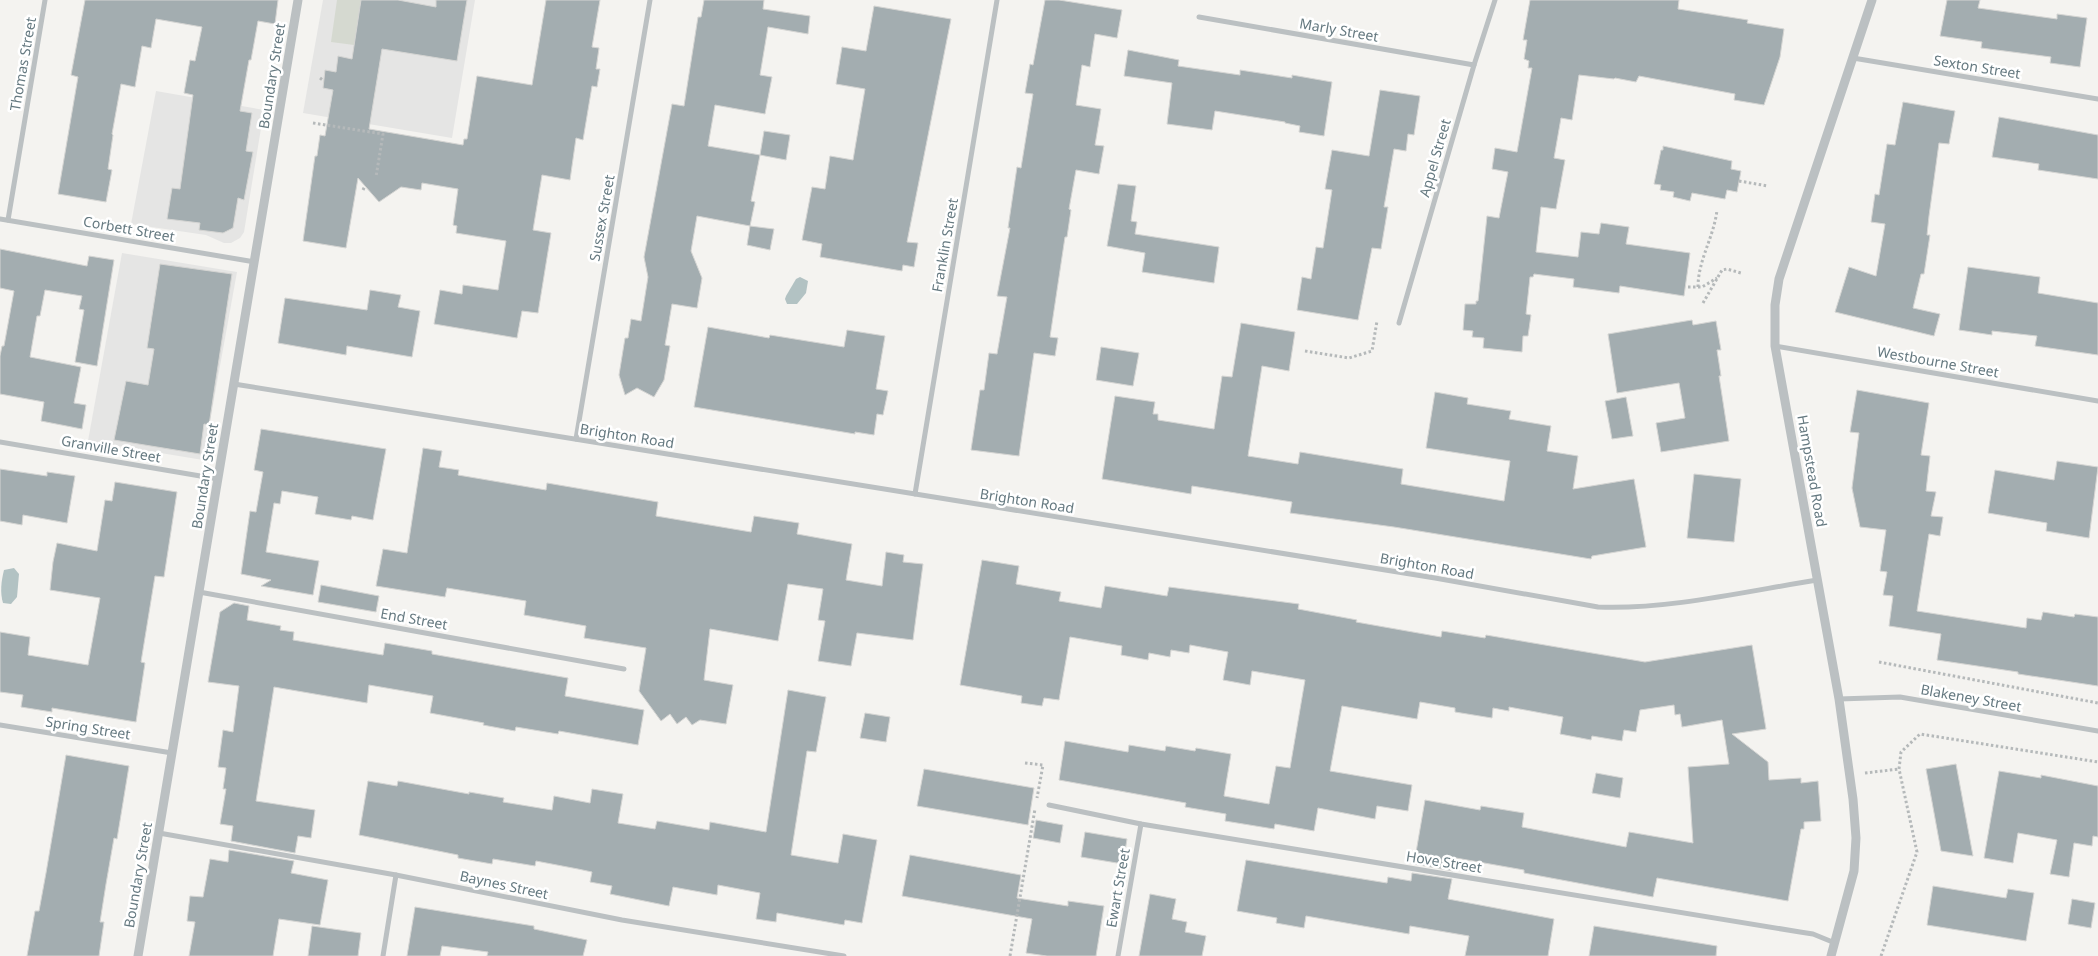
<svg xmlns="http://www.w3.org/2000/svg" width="2098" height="956" font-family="'Noto Sans',sans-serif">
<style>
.built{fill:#e5e5e4}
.green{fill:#d5d9d0}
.water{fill:#b2c2c3}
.building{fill:#a3adb0;stroke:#d5d5d3}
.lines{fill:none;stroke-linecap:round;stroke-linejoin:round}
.path{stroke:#b5b9ba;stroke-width:3;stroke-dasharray:2.5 2.5;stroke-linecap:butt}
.minor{stroke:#bbc0c2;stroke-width:5}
.tertiary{stroke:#bbc0c2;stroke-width:9}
.labels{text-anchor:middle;stroke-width:5;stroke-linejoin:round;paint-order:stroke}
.street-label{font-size:14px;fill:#657980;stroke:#fff}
</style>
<rect width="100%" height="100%" fill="#f4f3f0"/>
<!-- built -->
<g class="built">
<polygon points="323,0 475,0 452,138 303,113"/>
<polygon points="156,91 264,110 244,232 240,238 231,243 224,243 206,235 131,224"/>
<polygon points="122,253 237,272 203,460 88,441"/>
</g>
<!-- green -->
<polygon class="green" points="337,0 361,0 354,45 331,42"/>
<!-- water -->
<g class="water">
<polygon points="800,277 808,281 806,293 797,304 787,304 785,299 786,296 796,279"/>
<path d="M14,568L19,574L17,597L11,604L3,603C0,593 1,582 4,570Z"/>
</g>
<!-- building -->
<g class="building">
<polygon points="85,0 278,0 275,24 258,21 251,60 249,60 240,111 252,113 246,151 253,152 244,200 238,198 233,228 223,233 199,230 200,223 167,219 172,188 180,189 193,95 184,93 190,60 195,61 202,27 156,19 151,48 142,46 135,87 121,84 112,134 113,135 108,169 112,170 106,202 58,194 78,77 71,75"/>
<polygon points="361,0 398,0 436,7 436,0 467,0 457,61 382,49 369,129 463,145 464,139 467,139 477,76 532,85 546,0 600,0 592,47 599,48 596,69 600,69 597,87 592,86 583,140 576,138 570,180 542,175 533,230 551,233 538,313 522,311 517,338 434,324 440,290 462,294 463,285 498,290 506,241 456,233 457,226 453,225 458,189 422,183 421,190 401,187 379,202 358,178 346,248 303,241 315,156 317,156 320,135 325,136 333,90 323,88 325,70 336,72 338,56 352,59"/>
<polygon points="704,0 764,0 763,9 810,16 808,34 768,27 760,75 772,77 765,114 715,105 708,146 760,155 751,201 755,202 750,226 697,216 691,251 702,278 697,308 672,304 665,345 670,346 664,380 654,397 637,388 625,395 619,375 625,338 628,338 631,319 641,321 648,277 644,257 672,104 684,106 698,17 701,17"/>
<polygon points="1045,0 1059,0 1122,10 1117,38 1095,34 1090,67 1082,65 1076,105 1101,109 1095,145 1104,146 1099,174 1076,170 1069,209 1071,210 1067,237 1065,237 1050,337 1058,338 1055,356 1034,353 1019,456 971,450 980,390 984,390 989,353 997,354 1007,297 997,296 1010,228 1008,228 1017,167 1021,168 1033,94 1025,93 1030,64 1033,65"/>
<polygon points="1530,0 1679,0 1678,9 1748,20 1747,23 1784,29 1780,57 1764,105 1734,100 1735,94 1639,76 1636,82 1615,78 1614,79 1579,75 1572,120 1561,118 1554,158 1565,160 1556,209 1541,207 1536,252 1578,257 1581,232 1599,234 1601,223 1629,227 1626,244 1690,253 1684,296 1620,286 1619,293 1573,287 1574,279 1534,274 1533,277 1530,277 1526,314 1531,315 1528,336 1523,336 1522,352 1483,348 1484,338 1472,337 1473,331 1463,330 1465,304 1476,304 1476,301 1478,301 1487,216 1499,218 1508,172 1492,169 1495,148 1517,152 1532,68 1528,68 1529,61 1524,59 1527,40 1523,40"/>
<polygon points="1947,0 1980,0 1978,8 2057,19 2057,14 2087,18 2080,67 2050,63 2051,57 1981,48 1982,42 1940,36"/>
<polygon points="874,6 951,19 907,242 918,243 914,267 903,265 902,271 820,257 822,244 802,240 812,187 825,189 830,156 853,160 865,89 836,84 842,47 866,51"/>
<polygon points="1128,50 1179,60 1178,66 1240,75 1240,70 1292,78 1292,75 1332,82 1324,136 1299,132 1300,126 1285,123 1285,122 1215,111 1212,130 1167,124 1172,83 1124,76"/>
<polygon points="1380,90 1420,96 1414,135 1408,134 1406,151 1394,149 1384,207 1388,207 1381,249 1372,248 1358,320 1297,310 1302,277 1311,279 1316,247 1323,248 1332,190 1325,189 1332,150 1369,156"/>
<polygon points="1903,102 1955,111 1949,144 1939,143 1929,216 1927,235 1930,235 1924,274 1921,274 1913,308 1940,314 1934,336 1835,312 1849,267 1876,276 1885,224 1871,222 1875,194 1879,195 1887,144 1895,145"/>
<polygon points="1999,117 2098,135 2098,179 2038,170 2039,164 1992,157"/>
<polygon points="764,131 790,135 786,160 760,155"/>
<polygon points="1663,146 1732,161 1731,169 1741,171 1737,192 1727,190 1725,199 1692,193 1690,201 1673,197 1674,192 1660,190 1661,185 1654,184 1661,150 1663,150"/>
<polygon points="1118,184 1136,186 1131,221 1137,222 1135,234 1219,247 1214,283 1142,272 1145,253 1107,246"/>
<polygon points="750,226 774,229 770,250 747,245"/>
<polygon points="0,249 87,266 89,256 114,260 97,366 75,362 84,310 79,309 82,296 45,290 40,316 37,316 30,357 81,367 74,403 86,405 82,429 41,421 44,402 0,394 0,356 2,346 4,346 14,291 0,288"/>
<polygon points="160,264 232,274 209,425 204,424 200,454 114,440 126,381 148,385 154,349 147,348"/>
<polygon points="1968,267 2040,277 2038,293 2098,303 2098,355 2035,346 2037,336 1992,331 1992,335 1959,330"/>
<polygon points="370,290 401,295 398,307 420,311 412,357 347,346 346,355 278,343 285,298 367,310"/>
<polygon points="1692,320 1693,325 1716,321 1721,350 1717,350 1721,376 1719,376 1729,441 1661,452 1656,423 1685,418 1679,383 1617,393 1608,334"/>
<polygon points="1241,323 1295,332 1289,371 1262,366 1248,456 1298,464 1300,452 1403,469 1401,484 1504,501 1510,461 1426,448 1435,392 1468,398 1467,404 1511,411 1509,419 1551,426 1547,451 1578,456 1573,489 1634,479 1646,547 1592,556 1591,559 1394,527 1290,513 1292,502 1192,486 1191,494 1102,479 1115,396 1155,402 1153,414 1158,414 1158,420 1214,429 1222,376 1232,377"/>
<polygon points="708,327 769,338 770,335 844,347 847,330 885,336 876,389 888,391 883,415 877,414 874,435 855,432 855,434 694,407"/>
<polygon points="1101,347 1139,353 1133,386 1096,380"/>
<polygon points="1857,390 1929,403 1921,455 1930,456 1926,491 1936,492 1931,516 1943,517 1940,536 1929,534 1917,611 2026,628 2027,618 2041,620 2043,612 2074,617 2075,614 2098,617 2098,686 2018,674 2018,672 1937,660 1941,634 1889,626 1893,596 1883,595 1887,572 1880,571 1886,530 1860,527 1852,488 1859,433 1850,432"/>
<polygon points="1626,397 1633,436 1612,439 1605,401"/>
<polygon points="261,429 386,449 373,520 352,516 351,520 315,514 318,497 282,491 280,504 274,503 266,552 319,561 313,595 261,586 271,580 241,574 250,511 256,512 263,472 254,470"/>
<polygon points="423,448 442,451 439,467 459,470 458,475 546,490 547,483 658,502 656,516 751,532 754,516 799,523 797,534 852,544 846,580 882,586 886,552 904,555 903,562 923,564 913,640 857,633 851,666 818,661 825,621 818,620 823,589 788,584 778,641 710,629 704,680 733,685 726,724 700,720 692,725 686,717 677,724 670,714 661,721 639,691 646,648 584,638 586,626 524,615 526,601 447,588 445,597 376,586 383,549 407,553"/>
<polygon points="2057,461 2098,467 2089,538 2046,531 2047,523 1988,513 1995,470 2054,480"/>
<polygon points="0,469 47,476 47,472 75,476 67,523 23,515 22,525 0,521"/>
<polygon points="1694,474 1741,479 1734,542 1687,538"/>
<polygon points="115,482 177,492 164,577 155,576 141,662 145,663 136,722 52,708 52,712 21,707 23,695 0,692 0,632 30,637 28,655 88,665 100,598 50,590 53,562 57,543 97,551 105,500 112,501"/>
<polygon points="982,560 1019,566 1016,584 1061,592 1059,601 1101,608 1105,586 1167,596 1169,587 1299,604 1298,609 1357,620 1356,622 1441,637 1442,631 1485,638 1486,635 1645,662 1752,645 1766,729 1732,734 1768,762 1769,780 1801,778 1801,783 1818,781 1821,821 1804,822 1804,829 1801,829 1788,901 1657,878 1653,897 1524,873 1524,870 1456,858 1453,871 1414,864 1425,800 1480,810 1481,806 1524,813 1522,827 1626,847 1629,832 1693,843 1688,767 1729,764 1722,720 1682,727 1680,714 1675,715 1674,705 1640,710 1636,732 1624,730 1622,741 1592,736 1591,740 1560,734 1563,717 1509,707 1509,711 1493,708 1492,718 1455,712 1455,708 1420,702 1417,719 1342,706 1330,771 1412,785 1408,811 1377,806 1375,819 1318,808 1314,831 1275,824 1274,829 1225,821 1226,814 1185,807 1186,803 1059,780 1065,741 1128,752 1129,745 1165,751 1166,746 1195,751 1196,748 1231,754 1224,796 1269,804 1276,766 1290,768 1305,680 1252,671 1250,685 1223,680 1228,652 1190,645 1189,653 1171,650 1170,657 1149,653 1148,660 1121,655 1122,646 1070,637 1059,700 1044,698 1042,706 1021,703 1022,696 960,685"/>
<polygon points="321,585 379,596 376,612 318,602"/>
<polygon points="234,603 249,606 247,620 281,626 280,630 294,632 293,640 383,655 385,643 432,651 432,654 568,678 565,696 644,710 638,745 559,731 558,734 516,727 515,731 483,725 484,723 430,713 433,696 369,685 367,703 274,687 256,801 315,810 311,838 298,836 295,853 231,841 233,826 220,824 226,789 223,789 226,768 218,767 223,730 233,732 239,686 208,682 220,612"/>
<polygon points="788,690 826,697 816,752 807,751 791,855 838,863 843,834 877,840 862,923 845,920 844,925 777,913 776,922 756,919 760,893 718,885 717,895 673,887 669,906 610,894 612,886 590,882 592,872 578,869 536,861 535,866 493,859 492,864 458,858 458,855 359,835 368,781 397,786 398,781 469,794 469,792 504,798 503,802 552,810 554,796 590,803 592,789 623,794 618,823 655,829 657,821 709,830 710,822 766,832"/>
<polygon points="865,713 890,717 886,742 860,738"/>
<polygon points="66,755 129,766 117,839 114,838 106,884 100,922 104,922 99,956 27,956 35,911 39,911 46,873"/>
<polygon points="1956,764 1973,856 1941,851 1926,769"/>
<polygon points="924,769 1034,788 1028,825 917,806"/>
<polygon points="1999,771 2041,778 2041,775 2098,786 2098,837 2093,836 2092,846 2074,843 2069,877 2050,874 2057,840 2018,833 2013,863 1984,858"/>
<polygon points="1596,773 1623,778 1620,798 1592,793"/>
<polygon points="1036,820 1063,825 1060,843 1033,838"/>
<polygon points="1085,832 1127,839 1123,864 1081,857"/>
<polygon points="229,850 294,861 291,873 328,880 320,925 279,919 273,956 189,956 195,922 187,921 190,896 203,897 210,859 228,862"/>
<polygon points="910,855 1021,875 1017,898 1068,906 1068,901 1104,906 1096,956 1047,956 1026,953 1032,919 902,896"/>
<polygon points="1246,860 1387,883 1388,877 1411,881 1412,873 1452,879 1448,899 1554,919 1548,956 1465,956 1469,936 1410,926 1409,934 1306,916 1304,928 1276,923 1277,918 1237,911"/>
<polygon points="1933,886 2006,898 2008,889 2034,893 2026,941 1927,925"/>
<polygon points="1150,894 1176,899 1172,919 1187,922 1185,932 1206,936 1202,956 1139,956"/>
<polygon points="2072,899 2095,903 2091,928 2068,924"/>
<polygon points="415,907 534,926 534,929 587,940 583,956 487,956 488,952 442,946 440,956 407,956"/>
<polygon points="312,926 361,933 358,956 308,956"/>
<polygon points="1594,926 1717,946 1716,956 1589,956"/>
</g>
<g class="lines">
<!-- path -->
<g class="path">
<polyline points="320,78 324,81"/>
<polyline points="313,123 383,134 376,177"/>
<polyline points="1739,181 1768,186"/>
<polyline points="363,190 365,186"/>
<polyline points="1688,287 1702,287 1717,278"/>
<path d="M1698,287C1698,260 1714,237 1717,210"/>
<polyline points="1703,303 1722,270 1727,269 1741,273"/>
<polyline points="1305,351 1349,358 1372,351 1377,321"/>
<polyline points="1879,662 2098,703"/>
<polyline points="1025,763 1043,765 1037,798"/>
<polyline points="1865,773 1899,769"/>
<polyline points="1010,956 1035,809"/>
<polyline points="1881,956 1917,852 1899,769 1901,752 1920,734 2098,762"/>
</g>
<!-- minor -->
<g class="minor">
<polyline points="1199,17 1474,65"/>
<polyline points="1853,58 2098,99"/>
<polyline points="0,219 255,262"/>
<polyline points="8,220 45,0"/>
<polyline points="1399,323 1474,65 1495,0"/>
<polyline points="1775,346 2098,401"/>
<path d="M234,384L1435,578L1598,607C1667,610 1748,591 1817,580"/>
<polyline points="576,439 650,0"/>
<polyline points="0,442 218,479"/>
<polyline points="915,494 997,0"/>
<polyline points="199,592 624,669"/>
<polyline points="1839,699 1900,697 2098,731"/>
<polyline points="0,725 172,753"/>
<polyline points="1049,805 1141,824 1800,932 1813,934 1835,943"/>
<polyline points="159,833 396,875 622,920 844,956"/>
<polyline points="383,956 396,875"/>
<polyline points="1118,956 1141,824"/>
</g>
<!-- tertiary -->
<g class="tertiary">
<polyline points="138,956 298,0"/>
<polyline points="1831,956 1854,871 1856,838 1853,799 1839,699 1775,346 1775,305 1779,279 1872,0"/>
</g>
</g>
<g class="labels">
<!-- street labels -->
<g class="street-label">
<text transform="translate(1339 30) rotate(10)" y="5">Marly Street</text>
<text transform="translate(23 64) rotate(-80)" y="5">Thomas Street</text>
<text transform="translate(1977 67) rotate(9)" y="5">Sexton Street</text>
<text transform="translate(272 76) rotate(-81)" y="5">Boundary Street</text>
<text transform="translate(1435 158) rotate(-74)" y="5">Appel Street</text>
<text transform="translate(602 218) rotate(-80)" y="5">Sussex Street</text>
<text transform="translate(129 229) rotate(10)" y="5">Corbett Street</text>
<text transform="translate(945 245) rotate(-80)" y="5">Franklin Street</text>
<text transform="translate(1938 362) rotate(10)" y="5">Westbourne Street</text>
<text transform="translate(627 436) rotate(9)" y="5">Brighton Road</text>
<text transform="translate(111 449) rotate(10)" y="5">Granville Street</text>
<text transform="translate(1812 471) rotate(80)" y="5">Hampstead Road</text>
<text transform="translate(205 476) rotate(-81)" y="5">Boundary Street</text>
<text transform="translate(1027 501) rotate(9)" y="5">Brighton Road</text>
<text transform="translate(1427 566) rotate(10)" y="5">Brighton Road</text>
<text transform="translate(414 619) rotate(10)" y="5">End Street</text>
<text transform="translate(1971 698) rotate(10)" y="5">Blakeney Street</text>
<text transform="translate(88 728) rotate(9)" y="5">Spring Street</text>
<text transform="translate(1444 862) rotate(9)" y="5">Hove Street</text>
<text transform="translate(138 875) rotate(-80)" y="5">Boundary Street</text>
<text transform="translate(504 885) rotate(12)" y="5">Baynes Street</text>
<text transform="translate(1118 888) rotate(-80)" y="5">Ewart Street</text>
</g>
</g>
</svg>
